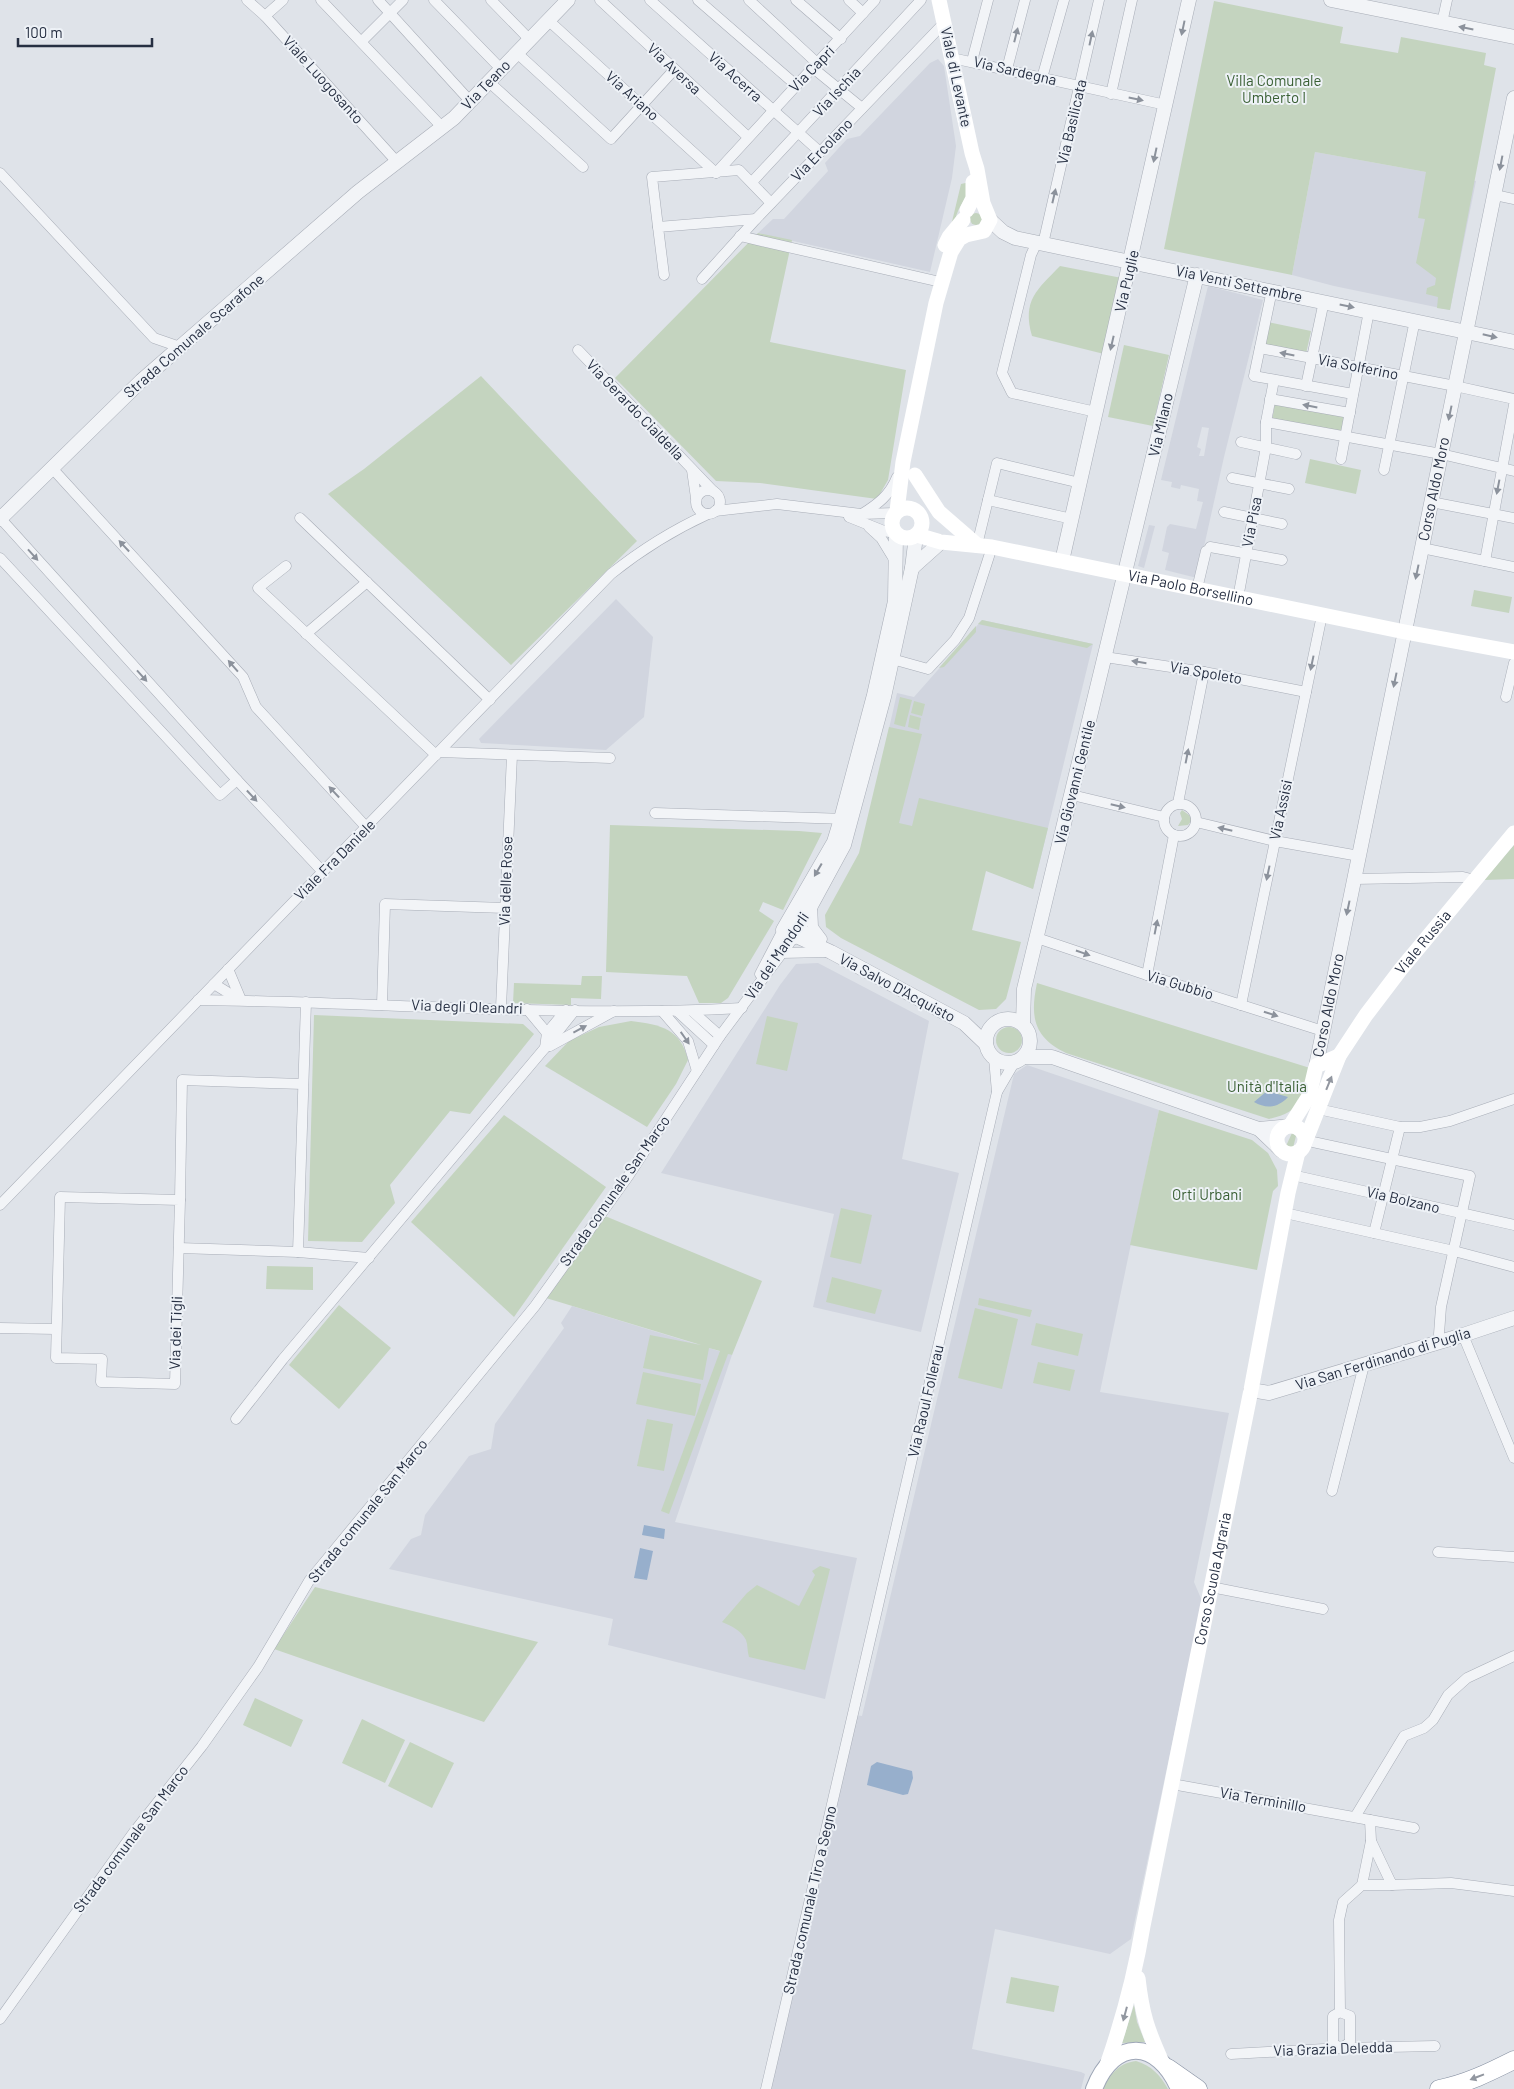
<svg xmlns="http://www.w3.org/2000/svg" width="1514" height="2089" font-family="Barlow,sans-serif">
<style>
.built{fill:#d1d5df;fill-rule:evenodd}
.green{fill:#c4d4bf}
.water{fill:#97afcc}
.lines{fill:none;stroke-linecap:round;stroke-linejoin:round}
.minor-casing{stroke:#a8adb7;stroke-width:11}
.tertiary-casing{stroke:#a8adb7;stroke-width:15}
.primary-casing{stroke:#9da6b6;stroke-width:18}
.trunk-casing{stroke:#858fa1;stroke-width:19}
.minor{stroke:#f2f4f7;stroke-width:10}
.tertiary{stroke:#f2f4f7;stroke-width:14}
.secondary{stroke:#fff;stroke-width:15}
.primary{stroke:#fff;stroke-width:16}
.trunk{stroke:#fff;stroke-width:18}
.oneway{fill:#8c929c}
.oneway2{fill:#9297a0}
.labels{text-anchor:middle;stroke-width:4;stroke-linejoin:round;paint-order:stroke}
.street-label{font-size:15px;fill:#262f42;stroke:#eef2f7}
.park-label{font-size:15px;fill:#395f33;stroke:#eef2f7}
</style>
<rect width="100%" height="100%" fill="#dfe3e9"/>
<!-- built -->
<g class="built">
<polygon points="938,59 944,66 956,146 952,178 930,272 758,233 773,219 784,219 828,171 825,163 847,139 860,136 930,63"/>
<polygon points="1315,152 1476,181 1450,310 1334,286 1292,275"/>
<path d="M1208,286L1263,300L1224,457L1197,578L1165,570L1169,553L1162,551L1167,527L1170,524L1196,529L1203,502L1197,501L1199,489L1181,485L1180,489L1171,487L1172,482L1161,480ZM1202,427L1209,428L1204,456H1199L1201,449L1197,447Z"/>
<polygon points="1149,525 1155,526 1144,568 1138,566"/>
<polygon points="616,599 653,637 644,717 606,750 481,743 479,739"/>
<polygon points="982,620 1093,644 1033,889 868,822 897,693 914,697"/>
<polygon points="818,963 929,1021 902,1159 959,1173 921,1332 813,1307 834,1214 661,1173 780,985 796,964"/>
<polygon points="1027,1065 1159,1110 1100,1392 1229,1413 1194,1582 1202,1601 1131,1939 1110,1954 995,1929 972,2049 1081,2072 1085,2074 1081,2089 771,2089 855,1715 862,1716 1014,1074"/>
<polygon points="572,1306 732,1355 675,1522 857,1558 825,1699 608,1645 613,1619 389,1569 411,1539 421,1535 425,1515 469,1456 491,1449 495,1424 564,1328 561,1323"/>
</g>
<!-- green -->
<g class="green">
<polygon points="1214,1 1343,27 1340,43 1398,53 1401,37 1486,53 1484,65 1496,68 1450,310 1437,308 1438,297 1426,294 1427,288 1435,285 1436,278 1416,263 1425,219 1418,218 1426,172 1315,152 1292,275 1164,249"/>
<path d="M970,182C971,192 962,202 958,211C955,218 955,223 950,230L961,184Z"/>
<circle cx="976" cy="219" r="6"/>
<polygon points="758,233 792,240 770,342 906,370 888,480 877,499 760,483 716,481 615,378"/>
<path d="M1060,266L1122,278L1104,354L1032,336C1022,300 1037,290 1060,266Z"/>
<polygon points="1268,322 1311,331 1306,354 1263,345"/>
<polygon points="1124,345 1169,355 1153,426 1108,417"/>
<polygon points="481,376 637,541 511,665 328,494 364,469"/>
<polygon points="1275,403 1344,415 1341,433 1272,421"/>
<polygon points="1310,459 1361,470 1356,494 1305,483"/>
<polygon points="1474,590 1512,597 1509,613 1471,606"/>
<polygon points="982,620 1093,644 1087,648 978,624"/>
<polygon points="976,626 976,632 944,667 939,668"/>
<polygon points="900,697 912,700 905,727 894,724"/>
<polygon points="914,701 925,704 922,716 911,713"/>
<polygon points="910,715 921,718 919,730 908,727"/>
<polygon points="889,727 922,734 899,823 912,826 919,798 1048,828 1033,889 986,871 972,930 1021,942 1006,999 996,1009 979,1010 841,938 826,927 825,915 859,853"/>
<polygon points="1182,810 1189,815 1192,820 1188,825 1178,826 1182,819 1180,813"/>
<polygon points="610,825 799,831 822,833 783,910 763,902 759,911 774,921 728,998 721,1003 699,1003 687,976 606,972"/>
<polygon points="1514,845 1514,879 1484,880"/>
<polygon points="582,976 602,976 601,999 571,998 571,1005 513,1003 514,983 581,985"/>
<path d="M1037,983L1310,1068C1302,1097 1302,1112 1269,1119L1066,1053C1033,1037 1030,1016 1037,983Z"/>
<polygon points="314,1015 523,1024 534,1034 470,1114 450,1111 390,1185 395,1203 362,1242 308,1241"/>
<polygon points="767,1016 798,1023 787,1071 756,1064"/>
<path d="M631,1021C661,1025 680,1028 688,1060L676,1084L647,1127L545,1066L569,1041L599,1027Z"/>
<circle cx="1009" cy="1040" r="13"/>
<polygon points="1159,1110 1252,1140 1268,1153 1277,1170 1278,1186 1273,1191 1257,1270 1130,1245"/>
<polygon points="504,1115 606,1187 514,1317 411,1222"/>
<polygon points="1292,1133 1296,1136 1293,1148 1289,1149 1286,1146"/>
<polygon points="841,1208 872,1215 861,1264 830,1257"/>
<polygon points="605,1216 762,1281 732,1355 728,1354 669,1514 661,1511 720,1351 709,1348 703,1380 643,1368 650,1335 701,1345 546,1298"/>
<polygon points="267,1266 313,1267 313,1290 266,1289"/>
<polygon points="832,1277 882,1290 875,1314 826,1302"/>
<polygon points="979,1298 1032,1310 1030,1317 978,1305"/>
<polygon points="339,1305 391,1348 339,1409 289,1365"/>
<polygon points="975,1308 1018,1319 1002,1389 958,1378"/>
<polygon points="1036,1323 1083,1334 1078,1356 1031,1345"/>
<polygon points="1038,1362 1075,1370 1070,1391 1033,1383"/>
<polygon points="643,1372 701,1384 695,1416 636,1404"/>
<polygon points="647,1419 673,1424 664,1471 637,1466"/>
<path d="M820,1566L830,1569L805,1670L749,1657C747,1651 748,1645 746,1640C741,1630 731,1626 722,1622L747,1593L757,1585L799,1606L815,1575L812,1571Z"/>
<polygon points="315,1587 538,1642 484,1722 274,1649"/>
<polygon points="255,1698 303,1720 291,1747 243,1725"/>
<polygon points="362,1719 405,1740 385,1783 342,1763"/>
<polygon points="410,1742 454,1763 432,1808 388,1786"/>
<polygon points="1011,1977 1059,1986 1054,2012 1006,2003"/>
<polygon points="1134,2005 1137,2022 1145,2042 1122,2043"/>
<path d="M1136,2061C1152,2066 1160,2075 1168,2089H1103C1110,2074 1119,2063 1136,2061Z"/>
</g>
<!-- water -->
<g class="water">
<path d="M1267,1091L1288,1097C1278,1108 1266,1109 1254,1102Z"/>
<polygon points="644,1525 665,1529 664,1539 642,1535"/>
<polygon points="640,1548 653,1551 647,1580 634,1578"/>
<polygon points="877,1762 912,1771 913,1778 908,1794 903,1795 867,1785 871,1766"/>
</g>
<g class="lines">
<!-- minor casing -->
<g class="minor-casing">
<g id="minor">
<polyline points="247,0 265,16 397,162"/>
<polyline points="321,0 442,127"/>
<polyline points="378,0 470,101"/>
<polyline points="434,0 501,69"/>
<polyline points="491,0 530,40"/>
<polyline points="600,0 748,137"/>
<polyline points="650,0 820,152"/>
<polyline points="698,0 796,85"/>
<polyline points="749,0 817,63"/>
<polyline points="796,0 841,39"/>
<polyline points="849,0 863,13"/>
<polyline points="265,16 283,0"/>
<polyline points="548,20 716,173"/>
<polyline points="1442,23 1447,0"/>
<polyline points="362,41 403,0"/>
<polyline points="517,53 611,139 674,70"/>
<polyline points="952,58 1166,105"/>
<polyline points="972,61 988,0"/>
<polyline points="813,68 862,108"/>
<polyline points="1007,69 1025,0"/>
<polyline points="1042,78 1064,0"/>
<polyline points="489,82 583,167"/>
<polyline points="1111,94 1132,0"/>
<polyline points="0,173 154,338 180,347"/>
<polyline points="716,173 875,0"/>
<polyline points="752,182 921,0"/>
<polyline points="1495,195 1514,199"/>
<polyline points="658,227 652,177 739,170 771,203"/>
<polyline points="740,236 936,281"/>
<polyline points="1037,242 1031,255 1002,373 1012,393 1096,412"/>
<polyline points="1043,244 1099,0"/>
<polyline points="664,275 658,227 756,219"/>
<polyline points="702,279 756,219 944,23"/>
<polyline points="1272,290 1254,376 1353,394"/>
<polyline points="1260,348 1455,386 1514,399"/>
<polyline points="578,350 714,492"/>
<polyline points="1306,386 1324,301"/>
<polyline points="1270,399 1350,413"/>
<polyline points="1266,422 1441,454 1514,471"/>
<polyline points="1241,442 1296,454"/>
<polyline points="1341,459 1369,311"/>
<polyline points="51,467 243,677 256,707 367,828"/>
<polyline points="692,470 696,498"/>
<polyline points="1384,470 1415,320"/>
<polyline points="1232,478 1289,489"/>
<circle cx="708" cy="502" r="12"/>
<polyline points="988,500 1072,519"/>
<polyline points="1431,502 1514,518"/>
<polyline points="715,511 777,504 861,514 895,513"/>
<polyline points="1224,512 1282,524"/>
<path d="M862,514C878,504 890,495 897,477"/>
<polyline points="849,517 884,531 895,533"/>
<polyline points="300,518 490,700"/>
<polyline points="1,519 237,780 323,872"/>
<polyline points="869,527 881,538 895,561"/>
<polyline points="977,545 997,463 1080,483"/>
<polyline points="1210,547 1282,560"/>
<polyline points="1422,548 1514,567"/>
<polyline points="0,558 220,795 237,780"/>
<polyline points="1485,561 1514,405"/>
<polyline points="286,566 258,588 436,755"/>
<polyline points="1197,589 1206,551"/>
<polyline points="1238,598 1266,447 1266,422 1274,380"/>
<polyline points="306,634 367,582"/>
<polyline points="1105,657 1204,672 1306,692"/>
<polyline points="892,659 928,669 955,640 969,618 992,547"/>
<polyline points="1506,697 1514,663"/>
<polyline points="439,752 610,758"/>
<polyline points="1072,795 1164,817"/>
<polyline points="1178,803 1204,672"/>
<circle cx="1180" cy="820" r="16"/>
<polyline points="655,813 846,819"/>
<polyline points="1196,822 1275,841 1359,856"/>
<polyline points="1354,879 1463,877 1475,880"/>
<polyline points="812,904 813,927 822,939"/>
<polyline points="795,923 821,944"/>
<polyline points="1037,938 1147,975 1323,1031"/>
<polyline points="781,953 828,952"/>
<polyline points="228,969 241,1000"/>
<polyline points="760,974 783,930"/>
<polyline points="1147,975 1174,835"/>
<polyline points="214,984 240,1000"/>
<path d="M198,1000C379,1002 561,1018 742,1008"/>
<polyline points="382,1005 385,904 505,908"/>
<polyline points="1241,1005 1322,615"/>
<polyline points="501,1008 512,755"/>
<polyline points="527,1009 547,1033"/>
<polyline points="662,1011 688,1041 697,1071"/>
<polyline points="677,1011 714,1045"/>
<polyline points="692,1011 720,1036"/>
<polyline points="550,1046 614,1011"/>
<polyline points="545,1048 547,1033 566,1010"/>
<polyline points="994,1058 997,1092"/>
<polyline points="1318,1109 1400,1127 1420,1127 1450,1121 1514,1099"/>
<polyline points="1313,1142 1470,1176 1441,1307 1439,1334 1441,1341"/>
<polyline points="1292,1175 1514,1225"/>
<polygon points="60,1197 180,1200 175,1384 101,1382 102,1359 56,1358"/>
<polyline points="180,1200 182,1080 303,1084"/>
<path d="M0,1205L611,574C641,550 673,530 708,514"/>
<polyline points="1285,1213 1454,1251 1514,1267"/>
<polyline points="1374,1233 1400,1127"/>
<polyline points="179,1248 298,1252 369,1258"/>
<polyline points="298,1252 306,1002"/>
<polyline points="0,1328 56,1329"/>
<polyline points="1463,1335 1514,1458"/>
<polyline points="236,1419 283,1359 544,1049 575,1010"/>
<polyline points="1332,1491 1364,1365"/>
<polyline points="1438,1552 1514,1557"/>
<polyline points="1211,1587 1323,1609"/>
<polyline points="1172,1784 1414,1828"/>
<polyline points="1355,1817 1404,1736 1424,1728 1433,1720 1448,1695 1467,1678 1514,1656"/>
<polyline points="1370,1820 1371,1841 1392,1885 1451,1883 1514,1891"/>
<polyline points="1362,1885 1371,1841"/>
<polyline points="1340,2012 1339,1920 1343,1902 1362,1885 1392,1885"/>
<polygon points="1340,2012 1350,2016 1350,2042 1342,2048 1333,2044 1333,2016"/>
<polyline points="0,2019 134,1832 202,1746 258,1667 309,1581 535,1306 629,1175 720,1036 794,937"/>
<polyline points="1231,2054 1342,2048 1435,2046"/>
<polyline points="766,2089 997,1092 1014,1063"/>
</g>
</g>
<!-- tertiary casing -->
<g class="tertiary-casing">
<g id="tertiary">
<polyline points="1331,0 1514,37"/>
<polyline points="990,220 1003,232 1015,238 1514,342"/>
<polyline points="0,519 141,381 358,192 454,118 568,0"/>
<polyline points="896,535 895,601 874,695 841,819 834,842 783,930 831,952 964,1023 986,1044"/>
<polyline points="1062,561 1189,0"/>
<polyline points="912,568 941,542"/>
<polyline points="794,937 844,845 884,697 912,568 916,536"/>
<circle cx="1008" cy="1041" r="22"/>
<polyline points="1023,1024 1024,989 1197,275"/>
<polyline points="1024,1057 1052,1057 1259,1129 1290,1126"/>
<path id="s1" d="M1316,1066L1514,98"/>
<polyline points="1259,1129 1282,1151"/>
<polyline points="1251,1390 1269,1393 1463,1335 1514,1318"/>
</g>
</g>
<!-- primary casing -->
<g class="primary-casing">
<path id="primary" d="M1094,2089C1114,2037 1158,2039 1179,2089"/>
</g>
<!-- trunk casing -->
<g class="trunk-casing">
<g id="trunk">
<polyline points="1168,2068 1198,2089"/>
<path d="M1439,2089C1466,2084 1490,2072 1514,2060"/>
</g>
</g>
<!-- minor -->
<use href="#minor" class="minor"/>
<!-- tertiary -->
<use href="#tertiary" class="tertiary"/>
<!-- secondary -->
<g class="secondary">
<polyline points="967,210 973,198 973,182"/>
<polyline points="945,245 949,237 963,220"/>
<polyline points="915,475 939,512 977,545"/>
<circle cx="907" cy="523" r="15"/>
<polyline points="897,511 903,462 936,303 951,252 959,239 966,235 984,231 990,220 983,203 977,169 972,153 939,0"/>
<path id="s2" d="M917,535L941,542L992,547L1405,632L1514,652"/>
<polyline points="1290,1126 1309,1096 1316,1066 1339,1056"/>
<circle cx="1291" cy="1140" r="14"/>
<path id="s3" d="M1305,1142L1339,1056L1366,1015L1401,969L1514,833"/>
<path d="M1138,1978C1142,2014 1147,2029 1162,2062"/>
<path id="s4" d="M1107,2065C1123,2019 1135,1974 1143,1926L1251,1390L1288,1193L1298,1152"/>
</g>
<!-- primary -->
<use href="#primary" class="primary"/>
<!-- trunk -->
<use href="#trunk" class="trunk"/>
</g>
<!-- one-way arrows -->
<defs><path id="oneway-solid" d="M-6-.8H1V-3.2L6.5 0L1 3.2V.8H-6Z" transform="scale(1.25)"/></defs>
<g class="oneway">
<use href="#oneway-solid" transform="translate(1183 28) rotate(102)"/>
<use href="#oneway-solid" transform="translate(1466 28) rotate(-169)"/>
<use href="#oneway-solid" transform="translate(1016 35) rotate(-76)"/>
<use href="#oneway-solid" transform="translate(1091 38) rotate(-78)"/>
<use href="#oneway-solid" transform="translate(1136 99) rotate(12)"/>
<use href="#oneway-solid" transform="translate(1155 155) rotate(102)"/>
<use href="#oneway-solid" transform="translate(1501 163) rotate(101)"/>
<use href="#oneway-solid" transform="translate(1054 196) rotate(-77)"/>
<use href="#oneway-solid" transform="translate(1347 306) rotate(12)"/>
<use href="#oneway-solid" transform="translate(1490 336) rotate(13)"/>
<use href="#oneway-solid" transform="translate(1112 343) rotate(103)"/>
<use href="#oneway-solid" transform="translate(1287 354) rotate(-169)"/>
<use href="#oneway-solid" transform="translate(1310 406) rotate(-169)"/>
<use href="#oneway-solid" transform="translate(1450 413) rotate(102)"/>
<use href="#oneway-solid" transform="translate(1498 487) rotate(101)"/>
<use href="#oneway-solid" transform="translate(124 546) rotate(-133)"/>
<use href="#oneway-solid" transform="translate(33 555) rotate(48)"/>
<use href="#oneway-solid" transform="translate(1417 572) rotate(102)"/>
<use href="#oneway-solid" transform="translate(1139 662) rotate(-171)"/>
<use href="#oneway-solid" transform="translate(1312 663) rotate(102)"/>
<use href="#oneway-solid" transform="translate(233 666) rotate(-131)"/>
<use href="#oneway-solid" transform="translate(142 676) rotate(48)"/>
<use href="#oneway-solid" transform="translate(1395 680) rotate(102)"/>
<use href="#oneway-solid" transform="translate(1187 756) rotate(-79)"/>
<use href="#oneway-solid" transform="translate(334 792) rotate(-133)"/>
<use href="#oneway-solid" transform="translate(252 796) rotate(47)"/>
<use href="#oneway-solid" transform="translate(1118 806) rotate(13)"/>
<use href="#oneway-solid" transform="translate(1225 829) rotate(-167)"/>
<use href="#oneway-solid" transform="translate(818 870) rotate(120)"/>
<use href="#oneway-solid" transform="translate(1268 873) rotate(102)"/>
<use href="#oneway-solid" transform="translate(1348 908) rotate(102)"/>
<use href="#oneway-solid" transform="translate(1156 927) rotate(-79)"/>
<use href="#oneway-solid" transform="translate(1083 953) rotate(19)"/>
<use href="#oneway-solid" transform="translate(1271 1014) rotate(18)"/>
<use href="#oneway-solid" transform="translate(580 1029) rotate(-28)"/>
<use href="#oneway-solid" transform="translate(685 1038) rotate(55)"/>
</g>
<g class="oneway2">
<use href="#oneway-solid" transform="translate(1329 1083) rotate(-68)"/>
<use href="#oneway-solid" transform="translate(1125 2014) rotate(105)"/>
<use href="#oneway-solid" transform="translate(1477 2077) rotate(159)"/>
</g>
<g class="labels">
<!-- street labels -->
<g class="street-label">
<text transform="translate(674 69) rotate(43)" y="5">Via Aversa</text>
<text transform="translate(812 69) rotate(-46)" y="5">Via Capri</text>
<text transform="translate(1015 71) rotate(13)" y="5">Via Sardegna</text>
<text transform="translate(735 77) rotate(42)" y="5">Via Acerra</text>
<text transform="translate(956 77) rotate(78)" y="5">Viale di Levante</text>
<text transform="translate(323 80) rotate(48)" y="5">Viale Luogosanto</text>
<text transform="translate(486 85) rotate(-46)" y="5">Via Teano</text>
<text transform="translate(837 92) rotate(-47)" y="5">Via Ischia</text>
<text transform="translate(632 96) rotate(42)" y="5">Via Ariano</text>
<text transform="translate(1072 122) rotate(-77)" y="5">Via Basilicata</text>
<text transform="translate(822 150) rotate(-46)" y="5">Via Ercolano</text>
<text transform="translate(1127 281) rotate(-77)" y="5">Via Puglie</text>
<text transform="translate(1239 284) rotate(12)" y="5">Via Venti Settembre</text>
<text transform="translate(194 336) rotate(-41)" y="5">Strada Comunale Scarafone</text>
<text transform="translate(1358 367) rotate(11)" y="5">Via Solferino</text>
<text transform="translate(635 410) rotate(46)" y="5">Via Gerardo Cialdella</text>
<text transform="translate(1161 425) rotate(-77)" y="5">Via Milano</text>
<text dy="5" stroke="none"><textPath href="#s1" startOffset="589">Corso Aldo Moro</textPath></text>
<text transform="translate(1252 522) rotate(-79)" y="5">Via Pisa</text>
<text dy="5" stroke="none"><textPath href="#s2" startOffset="279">Via Paolo Borsellino</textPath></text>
<text transform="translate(1206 673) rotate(10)" y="5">Via Spoleto</text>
<text transform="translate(1075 782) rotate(-76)" y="5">Via Giovanni Gentile</text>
<text transform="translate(1281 810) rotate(-78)" y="5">Via Assisi</text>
<text transform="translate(335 860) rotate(-45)" y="5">Viale Fra Daniele</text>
<text transform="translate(506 881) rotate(-88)" y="5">Via delle Rose</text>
<text dy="5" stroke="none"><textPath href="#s3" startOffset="234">Viale Russia</textPath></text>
<text transform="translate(777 956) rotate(-56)" y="5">Via dei Mandorli</text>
<text transform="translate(1180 985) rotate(17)" y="5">Via Gubbio</text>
<text transform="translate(897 988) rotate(28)" y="5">Via Salvo D'Acquisto</text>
<text dy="5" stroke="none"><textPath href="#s1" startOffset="62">Corso Aldo Moro</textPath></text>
<text transform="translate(467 1007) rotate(2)" y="5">Via degli Oleandri</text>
<text transform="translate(615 1191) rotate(-55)" y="5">Strada comunale San Marco</text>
<text transform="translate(1403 1200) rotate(13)" y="5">Via Bolzano</text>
<text transform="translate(176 1333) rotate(-88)" y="5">Via dei Tigli</text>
<text transform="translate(1383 1359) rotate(-17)" y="5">Via San Ferdinando di Puglia</text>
<text transform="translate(926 1401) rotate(-77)" y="5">Via Raoul Follerau</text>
<text transform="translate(368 1511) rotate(-51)" y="5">Strada comunale San Marco</text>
<text dy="5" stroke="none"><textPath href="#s4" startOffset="498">Corso Scuola Agraria</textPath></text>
<text transform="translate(1263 1800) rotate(10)" y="5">Via Terminillo</text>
<text transform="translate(131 1839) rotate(-53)" y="5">Strada comunale San Marco</text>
<text transform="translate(810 1900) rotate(-77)" y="5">Strada comunale Tiro a Segno</text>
<text transform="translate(1333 2049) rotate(-2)" y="5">Via Grazia Deledda</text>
</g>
<!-- park labels -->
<g class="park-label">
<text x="1274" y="86">Villa Comunale<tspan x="1274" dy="17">Umberto I</tspan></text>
<text x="1267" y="1092">Unità d'Italia</text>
<text x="1207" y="1200">Orti Urbani</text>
</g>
</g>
<!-- scale -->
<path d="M18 38v8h134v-8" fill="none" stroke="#262f42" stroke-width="2.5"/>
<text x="25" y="38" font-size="15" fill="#262f42" stroke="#eef2f7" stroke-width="4" paint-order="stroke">100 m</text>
</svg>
